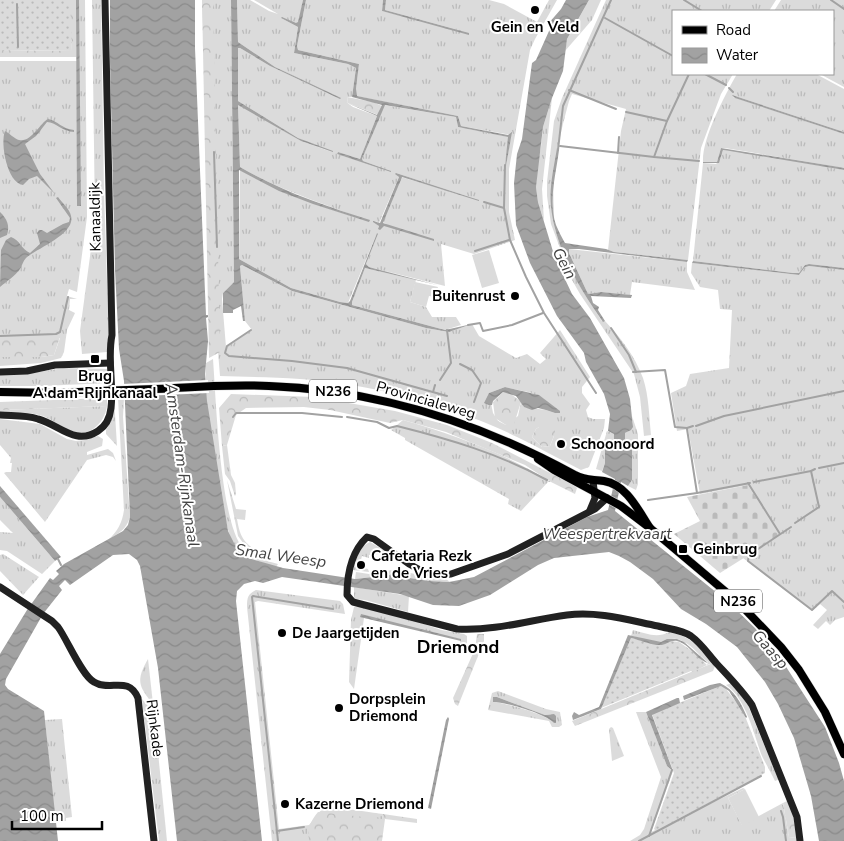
<svg xmlns="http://www.w3.org/2000/svg" width="844" height="841" font-family="'Nunito Sans',sans-serif">
<style>
.grass{fill:url(#grass-tufts);fill-rule:evenodd}
.forest{fill:url(#forest-crowns)}
.cemetery{fill:url(#cemetery-stones)}
.garden{fill:url(#garden-dots)}
.pitch{fill:#dbdbdb}
.water{fill:url(#water-waves)}
.pier{fill:#fff}
.lines{fill:none;stroke-linecap:round;stroke-linejoin:round}
.stream{stroke:#a2a2a2;stroke-width:2}
.primary-casing{stroke:#dbdbdb;stroke-width:9}
.secondary{stroke:#212121;stroke-width:7}
.primary{stroke:#000;stroke-width:8}
.primary-bridge-casing{stroke:#dbdbdb;stroke-width:9;stroke-linecap:butt}
.primary-bridge{stroke:#000;stroke-width:8}
.poi-dot{fill:#000;stroke:#fff;stroke-width:2}
.labels{text-anchor:middle;stroke-width:4;stroke-linejoin:round;paint-order:stroke}
.shield{fill:#fff;stroke:#4c4c4c;stroke-width:1}
.shield-label{font-size:14px;font-weight:bold;fill:#000}
.poi-label{font-size:15px;font-weight:bold;fill:#000;stroke:#fff;text-anchor:start}
.street-label{font-size:15px;fill:#000;stroke:#fff}
.water-label{font-size:16px;font-style:italic;fill:#434343;stroke:#fff}
.quarter-label{font-size:18px;font-weight:bold;fill:#000;stroke:#fff}
</style>
<defs>
<pattern id="grass-tufts" width="24" height="20" patternUnits="userSpaceOnUse" patternTransform="scale(1.25)"><rect width="24" height="20" fill="#dbdbdb"/><path d="M3 7l-1-3M5 7V3M7 7l1-3M15 17l-1-3M17 17v-4M19 17l1-3" fill="none" stroke="#bababa"/></pattern>
<pattern id="forest-crowns" width="20" height="18" patternUnits="userSpaceOnUse" patternTransform="scale(1.25)"><rect width="20" height="18" fill="#dbdbdb"/><path d="M2 6a3 3 0 1 1 6 0M12 15a3 3 0 1 1 6 0" fill="none" stroke="#bababa"/></pattern>
<pattern id="cemetery-stones" width="16" height="16" patternUnits="userSpaceOnUse" patternTransform="scale(1.25)"><rect width="16" height="16" fill="#dbdbdb"/><path d="M2 7V4a2 2 0 0 1 4 0v3zM10 15v-3a2 2 0 0 1 4 0v3z" fill="#bababa"/></pattern>
<pattern id="garden-dots" width="8" height="8" patternUnits="userSpaceOnUse" patternTransform="scale(1.25)"><rect width="8" height="8" fill="#dbdbdb"/><path d="M2 2h.1M6 6h.1" fill="none" stroke="#bababa" stroke-width="1.8" stroke-linecap="round"/></pattern>
<pattern id="water-waves" width="16" height="10" patternUnits="userSpaceOnUse" patternTransform="scale(1.25)"><rect width="16" height="10" fill="#a2a2a2"/><path d="M0 5q4-4 8 0t8 0" fill="none" stroke="#8a8a8a"/></pattern>
</defs>
<rect width="100%" height="100%" fill="#fff"/>
<!-- grass -->
<g class="grass">
<polygon points="78,0 85,0 87,217 77,292 69,289 67,296 77,299 70,299 69,310 75,313 67,330 64,352 61,358 41,363 0,366 0,357 41,357 54,355 60,338 0,339 0,61 77,61"/>
<polygon points="92,0 101,0 104,192 109,343 107,352 82,354 80,331 95,219"/>
<path d="M202,0H231L234,282L223,293L222,299L226,347L252,330L245,321L240,266L242,265L292,291L426,328L449,332L472,324L479,336L516,358L527,354L540,364L546,359L540,353L560,330L590,377L582,387V393L590,404L586,410L588,417L593,419H605L604,428L589,467L581,470C559,459 538,447 517,437C452,405 372,384 300,379C274,377 247,377 220,376L211,266ZM505,387C529,394 541,389 555,413L546,410L524,407L521,402L518,416L506,425L498,421L493,413L489,393ZM539,427L554,436L550,446L542,447L532,437L536,429Z"/>
<path d="M237,0H250L269,11L278,14L254,0H303L299,22L296,24L282,17L281,18L298,27L294,53L348,64L356,68L352,97H347L348,103L346,102L353,107L377,116L360,159L338,152L337,154L391,171L363,161L362,159L384,105L456,117L458,127L509,137L505,165L506,166L511,135L461,126L458,116L356,96V89L359,64L298,50L297,46L306,0H383L382,11L469,33L385,10L386,0H489L504,4L537,22L549,0H557L535,39L530,50L509,169V212L515,240L474,254L441,244L445,286L369,267L366,264L378,234L377,233L348,303L340,302L291,288L239,259L240,170C282,193 323,208 369,221C325,204 281,191 240,167L238,104L301,141L332,152L298,138L238,101V48H240L270,66L340,99L275,67L238,42ZM396,173L479,200L401,177L383,222L389,226H382L378,229L379,226L375,221L379,223L399,177Z"/>
<polygon points="589,0 601,0 592,20 565,51 567,39"/>
<path d="M606,0H776L769,11H673V74H733L721,94L701,148L688,260L614,252L608,250L621,131L626,109L572,94L569,101C559,138 551,171 554,210C554,216 554,223 555,229C565,263 583,293 602,321H605C620,337 635,356 643,378C649,396 649,417 651,435L644,436L640,397L634,374L580,294L572,280L551,224L547,196V182L554,121L562,98Z"/>
<polygon points="781,0 844,0 844,87 820,74 833,74 833,11 774,11"/>
<path d="M737,74H816L844,89V132L735,96L733,97L844,134V168L725,148H721L717,162H703C702,138 725,95 737,74Z"/>
<polygon points="552,98 542,189 544,221 538,202 536,187 537,168 541,147 543,127"/>
<polygon points="723,150 744,152 844,170 844,268 809,264 805,265 799,273 793,273 693,261 703,163 716,164 720,160"/>
<polygon points="569,249 687,262 687,272 695,290 632,282 630,295 601,292 588,294 569,253"/>
<polygon points="692,263 799,275 805,267 809,266 844,270 844,617 835,620 830,625 826,621 818,629 813,625 827,610 820,604 812,611 743,558 780,535 748,485 700,494 688,429 677,431 671,393 686,386 690,374 729,368 732,310 720,309 718,290 700,287 691,273"/>
<polygon points="365,268 416,280 410,302 426,307 432,317 456,317 461,325 445,330 352,305 352,302"/>
<path d="M213,359C216,398 220,523 243,548C252,559 265,560 278,564L276,567C262,562 246,559 236,547C225,532 225,510 221,492C214,451 203,405 206,363Z"/>
<polygon points="64,368 107,369 107,383 43,386 0,386 0,375 38,372"/>
<path d="M124,397L123,417L130,517C126,530 119,533 108,540C118,531 122,523 124,510L118,398Z"/>
<path d="M114,398L117,446L106,434V430C113,419 114,410 114,398Z"/>
<path d="M107,406C105,423 88,439 71,431C61,427 53,420 43,416C30,412 14,413 0,412V410Z"/>
<path d="M632,416L638,434V484L636,490L628,486L632,480V445L631,442L625,439V433C634,429 633,425 632,416Z"/>
<polygon points="0,419 40,424 67,439 76,441 85,440 98,436 103,439 102,446 87,452 87,455 108,449 113,453 116,461 113,457 106,455 87,460 45,522 4,473 6,472 11,472 12,463 10,463 11,458 0,445"/>
<path d="M403,420C455,435 505,453 551,482H548L521,511L508,504L509,499L405,440V438L391,430Z"/>
<polygon points="607,431 615,434 614,440 605,444 605,463 602,471 596,469"/>
<polygon points="227,445 231,475 235,483 236,494 235,496 230,481 225,474 222,446"/>
<path d="M227,480L236,509L246,510L245,520L237,519C241,543 246,541 261,556L249,551L238,536Z"/>
<polygon points="0,497 55,561 42,574 7,551 0,550 0,532 13,533 0,520"/>
<path d="M370,542L389,553L369,555V558L362,556L359,567L368,569L369,572L353,570C356,559 359,546 370,542Z"/>
<polygon points="3,554 39,577 23,595 0,571 0,555"/>
<polygon points="392,570 446,579 450,582 429,581 390,575 355,579 356,572 369,574"/>
<polygon points="354,587 409,596 408,612 365,600 354,599"/>
<path d="M256,590L340,601L343,604L345,614L258,601L255,602L279,829L309,825C313,821 317,813 322,810C331,805 371,813 383,814L380,841H272L247,607C247,597 248,594 256,590Z"/>
<polygon points="360,606 410,619 441,630 464,634 467,636 467,644 460,644 460,639 360,617 364,618 354,689 349,682 351,620 354,607"/>
<path d="M633,630C645,633 657,639 669,632C694,638 696,645 713,663L707,665L708,662C699,656 693,646 684,642C674,636 670,640 662,642C655,643 638,637 631,636Z"/>
<path d="M148,659L153,704C138,686 136,680 148,659Z"/>
<path d="M732,683L747,704L750,705L749,708L777,776L780,779L775,781C771,773 766,764 762,756C754,735 746,698 726,685Z"/>
<path d="M498,691L546,709L560,712L562,725L559,727H552L549,721L488,710L492,693ZM497,697L545,715L551,714L554,723C546,714 505,703 493,702Z"/>
<polygon points="142,699 154,713 167,841 159,841"/>
<polygon points="636,712 646,712 667,766 673,771 651,832 743,788 745,789 728,798 742,825 783,803 789,837 796,838 797,841 630,841 640,835 644,829 661,777"/>
<polygon points="62,719 72,817 66,818 66,821 55,822 45,720"/>
<polygon points="611,727 613,728 624,756 612,761 609,729"/>
</g>
<!-- forest -->
<g class="forest">
<polygon points="68,0 76,0 76,57 0,57 0,50 72,51"/>
<polygon points="202,0 213,0 220,352 209,358"/>
<polygon points="347,97 373,102 382,106 378,115 348,103"/>
<polygon points="60,337 54,355 41,357 0,357 0,338"/>
<polygon points="503,392 510,393 521,402 514,424 506,425 495,418 493,402"/>
<polygon points="231,394 314,397 395,411 447,425 492,443 550,473 563,478 577,488 575,494 551,482 525,465 446,432 403,420 390,423 330,410 304,407 246,408 236,415 227,445 222,446 219,408"/>
<polygon points="107,398 107,406 0,410 0,402"/>
<polygon points="539,427 550,427 555,430 555,433 550,446 542,447 532,437 536,429"/>
<polygon points="477,634 484,634 484,641 458,706 455,704 453,698 475,649"/>
<polygon points="713,663 715,666 713,671 575,726 572,721"/>
<polygon points="787,801 794,818 796,838 789,837 783,803"/>
<path d="M318,812L382,819L383,814L417,819V823L385,819L382,841H309C307,828 310,822 318,812Z"/>
</g>
<!-- cemetery -->
<polygon class="cemetery" points="748,485 780,535 720,573 674,534 700,521 687,497"/>
<!-- garden -->
<g class="garden">
<polygon points="0,0 70,0 72,51 0,50"/>
<polygon points="631,638 661,645 671,641 679,642 692,651 707,665 693,672 691,671 601,708"/>
<polygon points="723,685 743,711 765,767 765,773 656,831 654,829 674,773 652,714"/>
</g>
<!-- pitch -->
<g class="pitch">
<polygon points="489,250 499,283 482,288 472,255"/>
<polygon points="415,282 438,287 435,297 429,296 426,307 410,302"/>
<polygon points="745,789 759,817 742,826 728,798"/>
</g>
<!-- water -->
<g class="water">
<polygon points="76,0 79,0 81,206 77,206"/>
<polygon points="110,0 195,0 195,48 205,292 206,315 208,315 208,317 206,318 208,341 205,374 207,401 228,531 235,545 248,558 283,568 355,579 390,575 391,574 397,574 397,576 429,581 449,582 474,577 587,517 608,510 609,506 615,479 602,472 605,463 605,444 614,440 614,434 608,431 610,414 604,394 586,362 584,353 557,316 530,263 516,225 514,183 517,154 522,139 532,63 536,60 549,31 550,27 548,24 561,9 566,0 589,0 567,39 563,71 552,98 543,127 536,187 538,202 555,258 572,294 590,318 624,378 630,399 633,427 631,430 625,433 625,439 631,442 632,445 632,480 628,486 621,482 615,511 727,601 755,628 781,659 825,727 839,763 844,781 844,841 819,841 811,796 794,738 778,704 765,682 737,647 706,624 681,609 653,579 630,562 619,556 609,552 554,558 538,565 490,595 459,606 433,605 400,594 282,577 263,583 255,581 244,584 237,591 236,601 262,841 177,841 158,668 140,566 137,560 129,554 113,555 70,585 65,580 59,586 62,590 43,614 6,679 5,685 8,689 44,711 58,841 0,841 0,654 27,610 50,578 53,580 59,574 56,571 64,564 123,531 128,525 130,517 124,381 119,349 115,270 110,62"/>
<path d="M231,0H237L238,42L275,67L341,98L340,99L270,66L240,48H238V101L298,138L333,151V152L301,141L238,105L240,167C281,191 325,206 370,220L369,222L313,204L279,191L239,170V259L291,288L340,302L348,303L350,301L377,233L378,234L366,264L369,267L437,285L365,268L352,302V305L445,330L472,324L449,332L426,328L292,291L242,265L240,266L245,321H243L241,306L233,310V313H223V293L234,282Z"/>
<polygon points="303,0 306,0 297,46 298,50 359,64 356,89 357,96 458,116 461,126 508,135 512,132 506,166 505,166 508,137 458,127 456,117 385,105 362,159 363,161 391,171 391,172 337,154 338,152 360,159 377,116 345,102 377,115 382,105 352,97 356,68 348,64 294,53 298,27 281,18 282,17 296,23 298,22"/>
<polygon points="383,0 386,0 385,10 469,33 469,35 382,11"/>
<polygon points="732,95 844,132 844,134 735,98"/>
<path d="M48,119C58,121 62,129 74,130V132C61,131 56,122 47,122L36,136L25,144L40,174L55,194L37,176L29,179L23,185C7,183 0,143 5,131C9,133 15,139 19,140C31,143 40,123 48,119Z"/>
<path d="M557,148L559,150C556,174 548,202 556,225C559,232 562,238 565,243L606,249L614,252L688,260L687,262L579,249H569V253L588,294L601,292L632,295L631,298L591,296L593,303L599,307L598,310L605,321L603,322C579,288 555,248 551,206C549,187 554,167 557,148Z"/>
<polygon points="721,148 839,167 844,168 844,170 730,151 723,150 719,163 703,163 703,162 717,162"/>
<polygon points="396,173 479,200 479,201 402,177 383,223 434,239 434,241 384,226 380,230 378,229 379,226 373,222 373,221 380,223 399,177 395,174"/>
<path d="M58,197C62,203 70,209 71,216C76,234 36,249 26,258C23,261 22,266 20,269C15,276 7,281 0,287L1,250L6,240L11,237C20,240 21,249 30,253L40,244L37,233L39,230H42L47,233L63,224L69,222L70,218L56,198Z"/>
<path d="M0,212C7,219 10,225 7,235L0,238Z"/>
<polygon points="693,261 793,273 799,273 805,265 809,264 844,268 844,270 809,266 805,267 799,275 692,263"/>
<polygon points="505,387 539,395 560,411 560,413 555,413 546,410 538,408 532,410 524,407 516,396 503,392 493,401 492,405 489,405 484,403 489,393"/>
<polygon points="0,486 61,557 55,561 0,497"/>
<polygon points="361,614 461,639 461,641 364,618 360,617"/>
<path d="M628,635L661,642L667,639H677L684,642L708,663C696,660 690,644 677,641C671,640 667,644 662,645C653,646 640,640 631,638L601,709L573,720L572,716L574,712L579,715L599,707Z"/>
<path d="M720,683C735,690 741,703 747,717L746,718L729,691L721,686L684,700L683,696L710,685Z"/>
<path d="M493,697H497L545,715L554,714L556,716V723H554C546,714 506,702 493,702Z"/>
<polygon points="677,698 679,698 680,703 652,715 673,771 667,766 646,712"/>
<polygon points="448,717 449,719 431,809 428,808 446,720"/>
</g>
<!-- pier -->
<polygon class="pier" points="208,380 209,393 122,397 122,384"/>
<g class="lines">
<!-- stream -->
<g class="stream">
<polyline points="684,0 702,11"/>
<polyline points="831,0 844,9"/>
<polyline points="17,4 18,47"/>
<polyline points="605,18 673,56"/>
<polyline points="689,74 667,121 654,157 699,161"/>
<polyline points="705,74 726,85"/>
<polyline points="729,88 733,92"/>
<polyline points="569,90 616,109"/>
<polyline points="626,112 667,121"/>
<polyline points="560,146 654,157"/>
<polyline points="558,150 563,106 611,0"/>
<polyline points="214,152 217,247"/>
<polyline points="618,153 619,137"/>
<polyline points="484,202 504,208 510,240 526,277 544,313 596,393"/>
<polyline points="504,208 505,165"/>
<polyline points="475,251 509,240"/>
<polyline points="468,325 480,323 483,331 512,325 543,313"/>
<polyline points="611,328 629,355 636,372"/>
<polyline points="251,330 227,346 225,353 229,356 292,361 347,368 447,396"/>
<polyline points="0,336 56,334 60,332 68,297"/>
<polyline points="460,364 472,370 481,383 474,402"/>
<polyline points="633,372 665,370 675,427 687,428 693,426"/>
<polyline points="440,380 451,363 447,330"/>
<polyline points="433,392 435,385"/>
<polyline points="233,417 236,413 302,413 342,417"/>
<path d="M347,417L377,422L389,428L397,426C449,439 500,454 547,480"/>
<polyline points="696,426 724,416 844,391"/>
<polyline points="687,429 697,493"/>
<polyline points="819,468 844,463"/>
<polyline points="754,482 811,471 815,469"/>
<polyline points="748,483 780,534"/>
<polyline points="648,500 697,493 750,483"/>
<polyline points="795,523 819,507 811,471"/>
<polyline points="791,527 749,555 748,561 812,610 832,591 844,602"/>
<polyline points="58,559 61,565"/>
<polyline points="781,811 783,817 786,841"/>
<polyline points="277,831 304,827"/>
<polyline points="649,836 672,770"/>
<polyline points="278,841 252,597 253,596 333,609"/>
<polyline points="639,841 761,776"/>
</g>
<!-- primary casing -->
<g class="primary-casing">
<g id="primary">
<path d="M155,389C193,387 231,384 269,386C377,390 480,423 575,475C585,481 593,479 604,481C627,485 638,510 650,528"/>
<polyline points="0,392 59,393 99,391"/>
<polyline points="538,459 554,470 621,506 650,528 739,603 781,647 799,670 825,712 844,754"/>
</g>
</g>
<!-- secondary -->
<g class="secondary">
<polyline points="0,372 27,371 55,365 110,363"/>
<path d="M0,415C13,416 26,415 38,419C60,425 75,446 98,431C106,426 110,417 111,408C114,384 107,359 112,335L105,0"/>
<path d="M607,498L595,509L508,554L451,574L439,575L422,571L409,564L374,539L367,537C352,551 347,574 347,595L353,602L457,629C497,631 529,620 567,615C598,611 628,620 658,626C669,629 682,630 691,636C702,644 708,654 717,664C729,677 742,690 752,705L797,817L800,841"/>
<polyline points="590,510 595,498 593,481"/>
<path d="M0,587L52,621L58,627C67,639 82,676 94,682C110,692 128,675 138,698L154,841"/>
</g>
<!-- primary -->
<use href="#primary" class="primary"/>
<!-- primary-bridge casing -->
<g class="primary-bridge-casing">
<polyline id="primary-bridge" points="99,391 155,389"/>
</g>
<!-- primary-bridge -->
<use href="#primary-bridge" class="primary-bridge"/>
</g>
<!-- markers -->
<g class="poi-dot">
<circle cx="535" cy="10" r="5"/>
<circle cx="515" cy="296" r="5"/>
<rect x="90" y="354" width="10" height="10" rx="2.5"/>
<circle cx="561" cy="444" r="5"/>
<rect x="678" y="544" width="10" height="10" rx="2.5"/>
<circle cx="361" cy="565" r="5"/>
<circle cx="282" cy="633" r="5"/>
<circle cx="339" cy="708" r="5"/>
<circle cx="285" cy="804" r="5"/>
</g>
<g class="labels">
<!-- shield labels -->
<g class="shield">
<rect x="309" y="379.5" width="48" height="23" rx="4"/>
<rect x="714" y="589.5" width="48" height="23" rx="4"/>
</g>
<g class="shield-label">
<text x="333" y="396">N236</text>
<text x="738" y="606">N236</text>
</g>
<!-- poi labels -->
<g class="poi-label">
<text x="535" y="32" text-anchor="middle">Gein en Veld</text>
<text x="505" y="301" text-anchor="end">Buitenrust</text>
<text x="95" y="381" text-anchor="middle">Brug<tspan x="95" dy="17">A'dam-Rijnkanaal</tspan></text>
<text x="571" y="449">Schoonoord</text>
<text x="693" y="554">Geinbrug</text>
<text x="371" y="561">Cafetaria Rezk<tspan x="371" dy="17">en de Vries</tspan></text>
<text x="292" y="638">De Jaargetijden</text>
<text x="349" y="704">Dorpsplein<tspan x="349" dy="17">Driemond</tspan></text>
<text x="295" y="809">Kazerne Driemond</text>
</g>
<!-- street labels -->
<g class="street-label">
<text transform="translate(95 217) rotate(-91)" y="5">Kanaaldijk</text>
<text transform="translate(426 400) rotate(16)" y="5">Provincialeweg</text>
<text transform="translate(155 728) rotate(83)" y="5">Rijnkade</text>
</g>
<!-- water labels -->
<g class="water-label">
<text transform="translate(565 263) rotate(62)" y="6">Gein</text>
<text transform="translate(183 465) rotate(82)" y="6">Amsterdam-Rijnkanaal</text>
<text x="607" y="539">Weespertrekvaart</text>
<text transform="translate(281 555) rotate(8)" y="6">Smal Weesp</text>
<text transform="translate(771 649) rotate(49)" y="6">Gaasp</text>
</g>
<!-- quarter labels -->
<g class="quarter-label">
<text x="458" y="653">Driemond</text>
</g>
</g>
<!-- legend -->
<rect x="672" y="10" width="162" height="65" fill="#ffffff" stroke="#999999"/>
<rect x="682" y="26" width="25" height="8" fill="#000000" stroke="#999999"/>
<text x="716" y="35" font-size="15" fill="#000000">Road</text>
<rect x="682" y="48" width="25" height="15" fill="url(#water-waves)" stroke="#999999"/>
<text x="716" y="60" font-size="15" fill="#000000">Water</text>
<!-- scale -->
<path d="M12 821v8h90v-8" fill="none" stroke="#000000" stroke-width="2.5"/>
<text x="20" y="821" font-size="15" fill="#000000" stroke="#ffffff" stroke-width="4" paint-order="stroke">100 m</text>
</svg>
